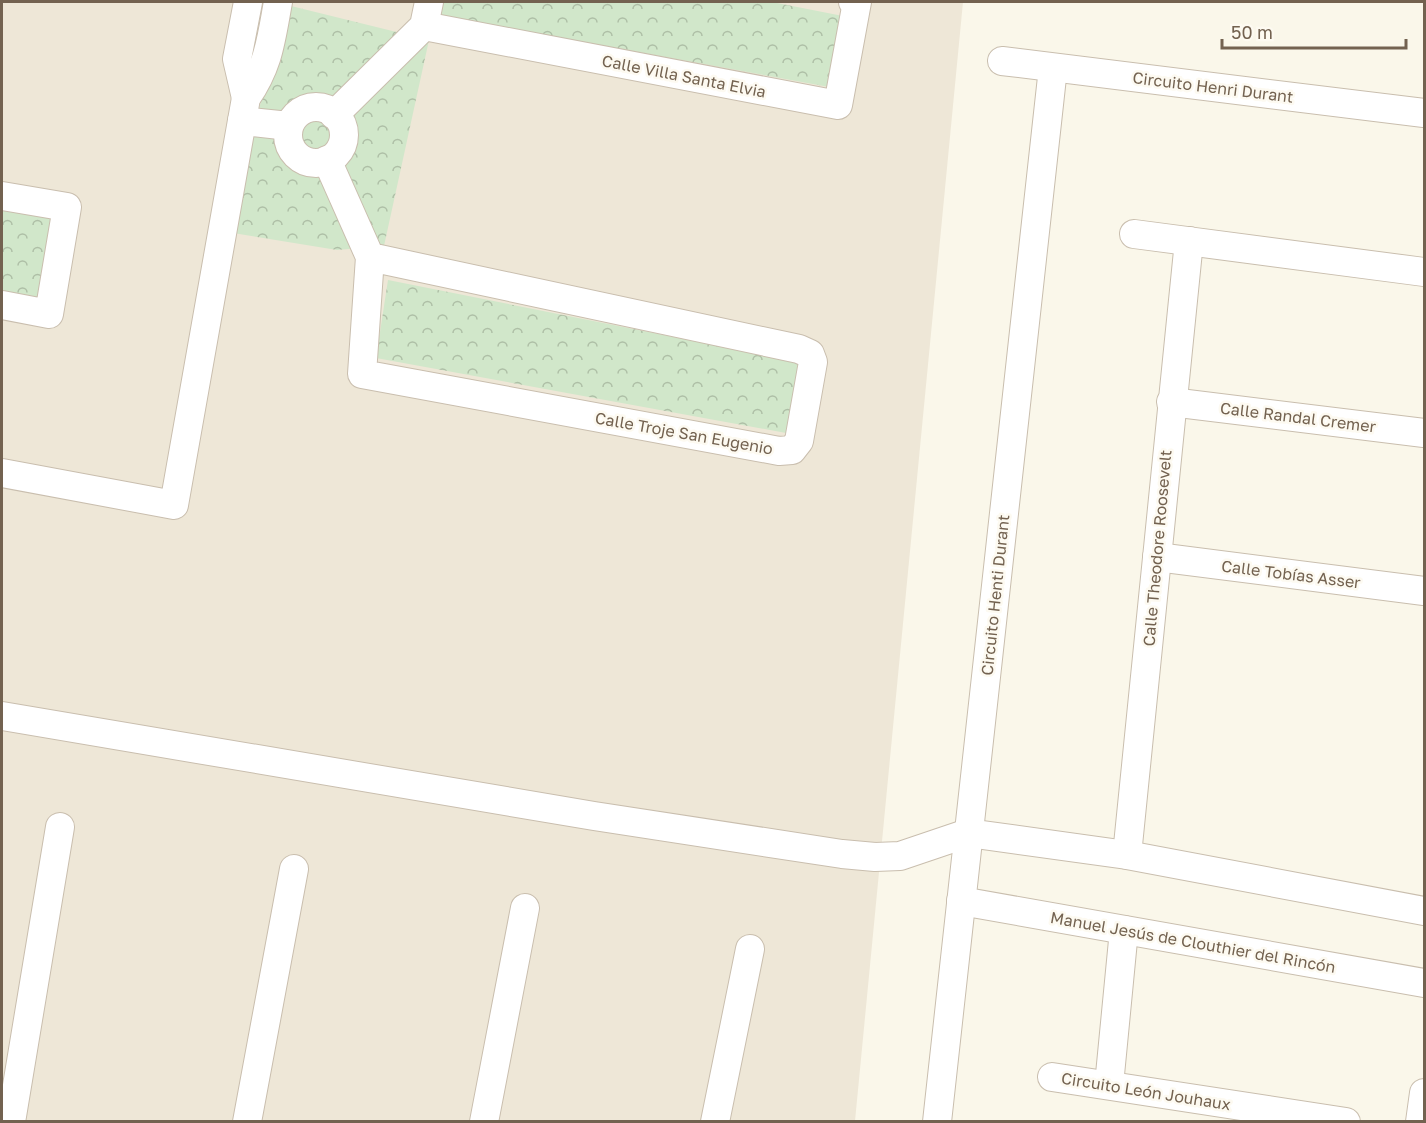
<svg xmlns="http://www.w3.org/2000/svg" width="1426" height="1123" font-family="'Golos Text',sans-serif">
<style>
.residential{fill:#eee7d7}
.park{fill:url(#park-crowns)}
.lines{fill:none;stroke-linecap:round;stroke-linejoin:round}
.minor-casing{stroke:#c9beae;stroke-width:30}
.minor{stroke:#fff;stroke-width:28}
.labels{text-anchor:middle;stroke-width:5;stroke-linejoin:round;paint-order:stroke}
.street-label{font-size:16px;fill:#736250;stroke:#fdfaf1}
</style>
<defs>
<pattern id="park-crowns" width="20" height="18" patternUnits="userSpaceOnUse" patternTransform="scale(1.5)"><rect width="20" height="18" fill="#d1e7ca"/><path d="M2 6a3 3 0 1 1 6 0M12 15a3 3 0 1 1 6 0" fill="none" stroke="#aebfa6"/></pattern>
</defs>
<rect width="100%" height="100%" fill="#faf7ea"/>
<!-- residential -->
<polygon class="residential" points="2,2 963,2 855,1121 2,1122"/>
<!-- park -->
<g class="park">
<polygon points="432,2 772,2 853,18 840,89 430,14"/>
<polygon points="287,5 429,40 384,246 337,250 233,233 252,135"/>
<polygon points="2,204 54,212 39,300 2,293"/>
<polygon points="388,280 799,362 786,433 376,358"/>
</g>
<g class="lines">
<!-- minor casing -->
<g class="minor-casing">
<g id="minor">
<polyline points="424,26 838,105 857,2 853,2"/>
<polyline points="1002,61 1424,113"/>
<polyline points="246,98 237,59 248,2"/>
<circle cx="316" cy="135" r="28"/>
<polyline points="334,115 424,26 429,2"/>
<polyline points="242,121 289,126"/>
<polyline points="327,160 370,257 799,349 810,354 813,362 799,441 792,450 779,451 362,374 370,257"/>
<polyline points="2,196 67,207 49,314 2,305"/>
<polyline points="1134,234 1424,272"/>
<polyline points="1171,402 1424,433"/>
<path d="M2,473L174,505L246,98C269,65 271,40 278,2"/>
<polyline points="1157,557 1424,591"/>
<polyline points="2,716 594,816 842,854 875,857 900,856 968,833 1127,855 1424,911"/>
<polyline points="1127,855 1189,241"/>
<polyline points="961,901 1424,983"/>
<polyline points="1052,1077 1346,1122"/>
<polyline points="1109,1085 1124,930"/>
<polyline points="11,1122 60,827"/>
<polyline points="247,1122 294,869"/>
<polyline points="484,1122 525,908"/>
<polyline points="715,1122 750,949"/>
<polyline points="937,1122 1053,68"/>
<polyline points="1420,1122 1424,1093"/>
</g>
</g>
<!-- minor -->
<use href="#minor" class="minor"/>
</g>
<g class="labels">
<!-- street labels -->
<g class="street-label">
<text transform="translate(684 76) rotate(11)" y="6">Calle Villa Santa Elvia</text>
<text transform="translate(1213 87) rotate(7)" y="6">Circuito Henri Durant</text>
<text transform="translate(1298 417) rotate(7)" y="6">Calle Randal Cremer</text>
<text transform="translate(684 433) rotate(10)" y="6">Calle Troje San Eugenio</text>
<text transform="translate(1157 548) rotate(-85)" y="6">Calle Theodore Roosevelt</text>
<text transform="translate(1291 574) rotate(7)" y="6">Calle Tobías Asser</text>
<text transform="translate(995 595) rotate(-84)" y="6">Circuito Henti Durant</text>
<text transform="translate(1193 942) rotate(10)" y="6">Manuel Jesús de Clouthier del Rincón</text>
<text transform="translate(1146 1091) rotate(9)" y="6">Circuito León Jouhaux</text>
</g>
</g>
<!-- border -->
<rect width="1426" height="1123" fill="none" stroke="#736250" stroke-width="6"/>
<!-- scale -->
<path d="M1222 39v9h184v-9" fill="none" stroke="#736250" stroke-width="3"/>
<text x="1231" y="39" font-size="18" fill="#736250" stroke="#fdfaf1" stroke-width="4.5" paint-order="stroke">50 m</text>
</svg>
